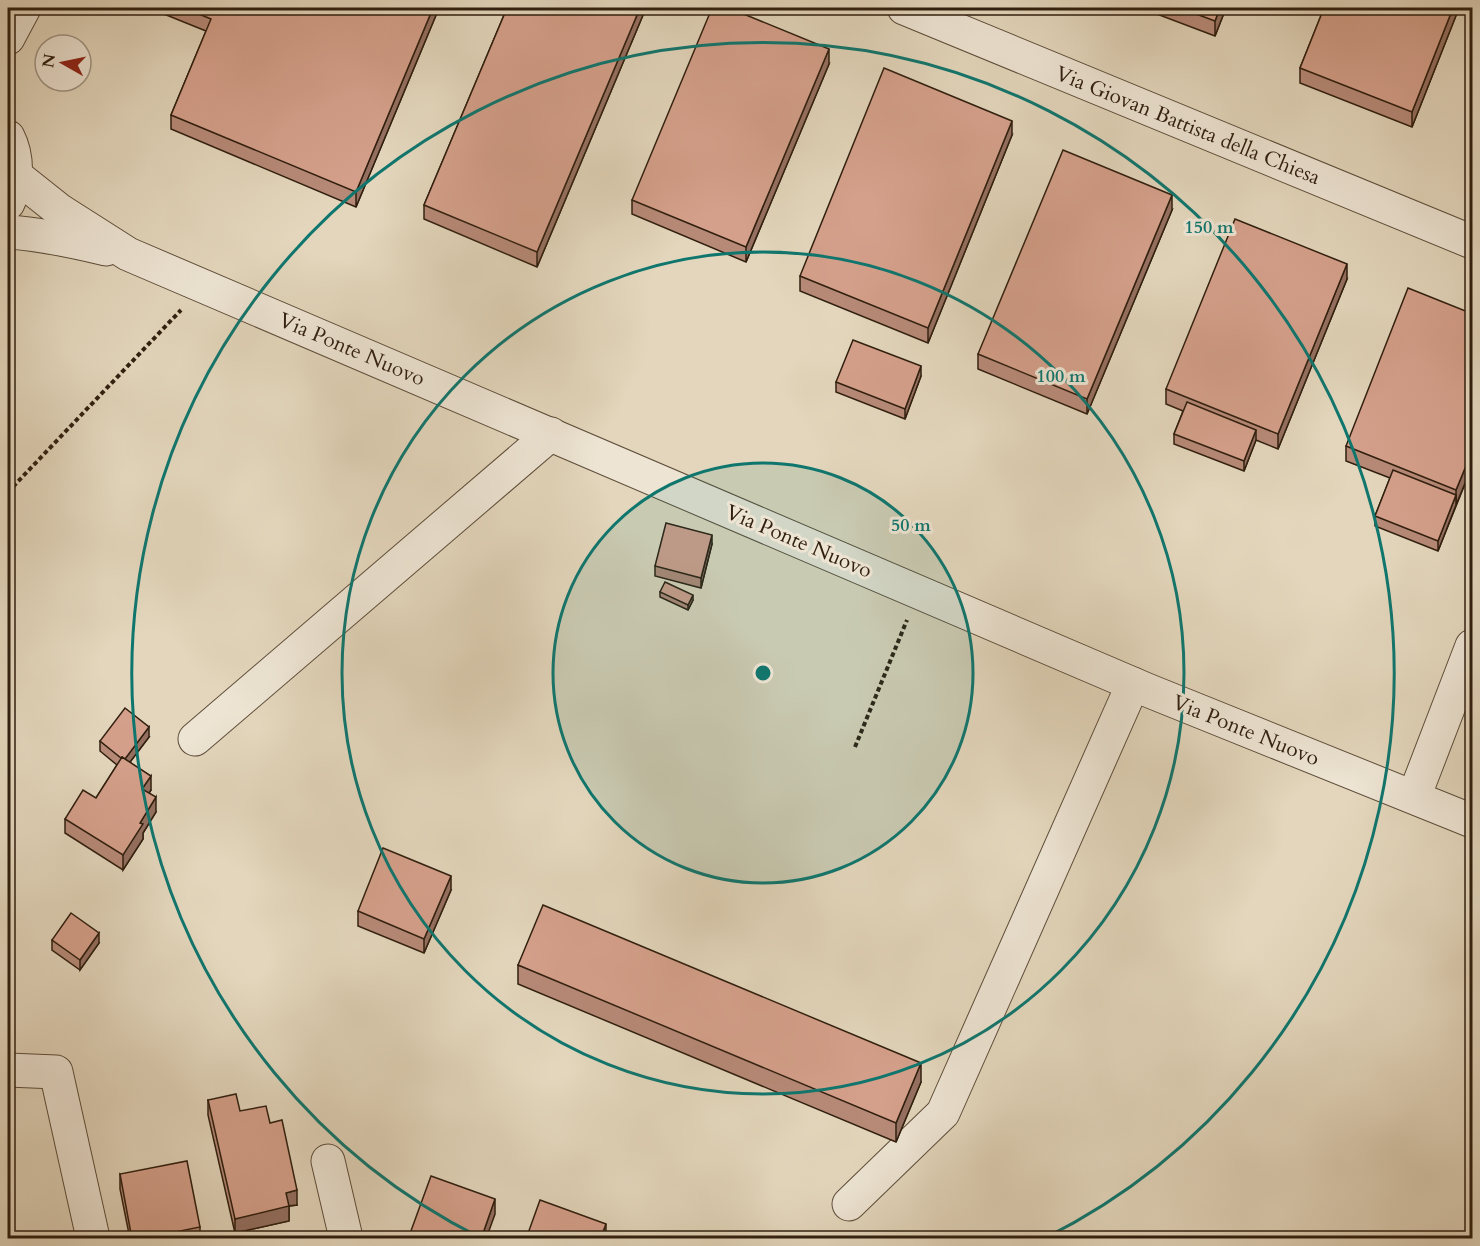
<svg xmlns="http://www.w3.org/2000/svg" width="1480" height="1246" font-family="Cardo,serif">
<style>
.lines{fill:none;stroke-linecap:round;stroke-linejoin:round}
.minor-casing{stroke:#5d4d3a;stroke-width:35}
.tertiary-casing{stroke:#5d4d3a;stroke-width:35}
.path{stroke:#301f0f;stroke-width:4;stroke-dasharray:4.5 3;stroke-linecap:butt}
.minor{stroke:#ede4d3;stroke-width:33}
.tertiary{stroke:#ede4d3;stroke-width:33}
.wall{fill:#b78a78;stroke:#301f0f;stroke-width:1.5}
.shaded-wall{fill:#957061;stroke:#301f0f;stroke-width:1.5}
.building{fill:#d5a08b;stroke:#301f0f;stroke-width:1.5}
.ring{fill:none;stroke:#0f766e;stroke-width:3}
.labels{text-anchor:middle;stroke-width:6;stroke-linejoin:round;paint-order:stroke}
.street-label{font-size:21px;fill:#301f0f;stroke:#ede4d3}
.centre{fill:#0f766e;stroke:#ede4d3;stroke-width:3}
.ring-label{font-size:18px;text-anchor:middle;font-weight:bold;fill:#0f766e;stroke:#ede4d3;stroke-width:6;stroke-linejoin:round;paint-order:stroke}
</style>
<rect width="100%" height="100%" fill="#e3d6bc"/>
<filter id="stains"><feTurbulence type="fractalNoise" baseFrequency=".00333" numOctaves="4"/><feColorMatrix values="0 0 0 0 .2 0 0 0 0 .09 0 0 0 0 .02 0 0 0 .5 -.17"/></filter>
<radialGradient id="worn" r=".72"><stop offset=".6" stop-color="#630" stop-opacity="0"/><stop offset="1" stop-color="#630" stop-opacity=".3"/></radialGradient>
<g class="lines">
<!-- minor casing -->
<g class="minor-casing">
<g id="minor">
<polyline points="904,8 1472,242"/>
<polyline points="8,38 24,8"/>
<polyline points="195,739 551,434"/>
<polyline points="1414,797 1472,646"/>
<polyline points="8,1070 56,1072 93,1238"/>
<polyline points="328,1161 346,1238"/>
<polyline points="849,1204 943,1113 1133,684"/>
</g>
</g>
<!-- tertiary casing -->
<g class="tertiary-casing">
<g id="tertiary">
<path d="M8,137C18,156 18,184 8,203"/>
<polyline points="15,175 59,210 128,254 1147,690 1472,821"/>
<path d="M8,232C41,234 73,241 106,249"/>
</g>
</g>
<!-- path -->
<g class="path">
<polyline points="8,492 181,310"/>
<polyline points="855,747 907,620"/>
</g>
<!-- minor -->
<use href="#minor" class="minor"/>
<!-- tertiary -->
<use href="#tertiary" class="tertiary"/>
</g>
<!-- wall -->
<g class="wall">
<polygon points="149,8 439,8 356,207 171,129 171,115 206,31"/>
<polygon points="507,8 646,8 537,267 424,219 424,205"/>
<polygon points="1141,8 1226,8 1215,36"/>
<polygon points="1324,8 1459,8 1412,127 1300,83 1300,68"/>
<polygon points="829,64 746,262 632,214 632,200"/>
<polygon points="1012,135 928,343 800,291 800,276"/>
<polygon points="1172,210 1087,414 978,369 978,354"/>
<polygon points="1347,279 1278,449 1256,440 1244,471 1174,444 1174,434 1183,411 1166,404 1166,389"/>
<polygon points="1473,314 1473,464 1438,551 1375,526 1375,516 1390,478 1346,461 1346,446"/>
<polygon points="921,376 905,419 836,392 836,382"/>
<polygon points="712,544 701,588 655,576 655,566"/>
<polygon points="660,592 693,600 688,610 660,597"/>
<polygon points="149,737 130,762 151,790 149,793 156,812 143,833 143,839 123,870 65,833 65,819 96,798 117,765 100,751 100,741"/>
<polygon points="451,890 424,953 358,926 358,911"/>
<polygon points="52,940 99,943 80,970 52,950"/>
<polygon points="518,965 921,1082 896,1142 518,984"/>
<polygon points="208,1100 270,1123 297,1205 289,1206 289,1221 235,1233 208,1115"/>
<polygon points="120,1174 200,1227 200,1239 130,1239 120,1189"/>
</g>
<!-- shaded-wall -->
<g class="shaded-wall">
<polygon points="433,8 439,8 356,207 356,192"/>
<polygon points="640,8 646,8 537,267 537,252"/>
<polygon points="1220,8 1226,8 1215,36 1215,21"/>
<polygon points="1453,8 1459,8 1412,127 1412,112"/>
<polygon points="829,49 829,64 746,262 746,247"/>
<polygon points="1012,121 1012,135 928,343 928,328"/>
<polygon points="1172,195 1172,210 1087,414 1087,399"/>
<polygon points="1347,264 1347,279 1278,449 1278,434"/>
<polygon points="921,366 921,376 905,419 905,409"/>
<polygon points="1256,430 1256,440 1244,471 1244,461"/>
<polygon points="1473,449 1473,464 1456,505 1456,490"/>
<polygon points="1456,495 1456,505 1438,551 1438,541"/>
<polygon points="712,535 712,544 701,588 701,578"/>
<polygon points="693,595 693,600 688,610 688,605"/>
<polygon points="149,727 149,737 124,770 124,760"/>
<polygon points="151,776 151,790 142,804 142,789"/>
<polygon points="156,797 156,812 143,833 143,839 123,870 123,855 140,823"/>
<polygon points="451,876 451,890 424,953 424,939"/>
<polygon points="99,933 99,943 80,970 80,960"/>
<polygon points="921,1063 921,1082 896,1142 896,1123"/>
<polygon points="297,1190 297,1205 289,1206 289,1221 235,1233 235,1219 286,1193"/>
<polygon points="495,1199 495,1214 486,1239 481,1239"/>
<polygon points="606,1224 606,1239 600,1239"/>
</g>
<!-- building -->
<g class="building">
<polygon points="184,8 433,8 356,192 171,115 211,19"/>
<polygon points="507,8 640,8 537,252 424,205"/>
<polygon points="712,8 729,8 829,49 746,247 632,200"/>
<polygon points="1180,8 1220,8 1215,21"/>
<polygon points="1324,8 1453,8 1412,112 1300,68"/>
<polygon points="884,68 1012,121 928,328 800,276"/>
<polygon points="1063,150 1172,195 1087,399 978,354"/>
<polygon points="1235,219 1347,264 1278,434 1166,389"/>
<polygon points="1408,288 1473,314 1473,449 1456,490 1346,446"/>
<polygon points="853,340 921,366 905,409 836,382"/>
<polygon points="1187,402 1256,430 1244,461 1174,434"/>
<polygon points="1393,470 1456,495 1438,541 1375,516"/>
<polygon points="666,523 712,535 701,578 655,566"/>
<polygon points="665,582 693,595 688,605 660,592"/>
<polygon points="125,708 149,727 125,759 122,757 121,758 100,741"/>
<polygon points="122,757 151,776 142,789 156,797 140,823 143,824 123,855 65,819 83,790 96,798"/>
<polygon points="383,848 451,876 424,939 358,911"/>
<polygon points="543,905 921,1063 896,1123 518,965"/>
<polygon points="71,913 99,933 80,960 52,940"/>
<polygon points="236,1094 240,1111 266,1106 270,1123 282,1120 297,1190 286,1193 289,1206 235,1219 208,1100"/>
<polygon points="187,1161 200,1227 141,1239 132,1239 120,1174"/>
<polygon points="431,1176 495,1199 481,1239 408,1239"/>
<polygon points="540,1200 606,1224 600,1239 526,1239"/>
<polygon points="315,1235 316,1239 300,1239"/>
</g>
<!-- distance rings -->
<circle cx="763" cy="673" r="210" fill="#0f766e" fill-opacity=".12"/>
<g class="ring">
<circle cx="763" cy="673" r="210"/>
<circle cx="763" cy="673" r="421"/>
<path d="M481 1238A631 631 0 1 1 1045 1238"/>
</g>
<g class="labels">
<!-- street labels -->
<g class="street-label">
<text transform="translate(1188 125) rotate(22)" y="7">Via Giovan Battista della Chiesa</text>
<text transform="translate(352 349) rotate(23)" y="7">Via Ponte Nuovo</text>
<text transform="translate(799 541) rotate(23)" y="7">Via Ponte Nuovo</text>
<text transform="translate(1246 730) rotate(22)" y="7">Via Ponte Nuovo</text>
</g>
</g>
<circle cx="763" cy="673" r="9" class="centre"/>
<g class="ring-label">
<text x="1209" y="233">150 m</text>
<text x="1061" y="382">100 m</text>
<text x="911" y="531">50 m</text>
</g>
<!-- margin -->
<rect width="1480" height="1246" fill="none" stroke="#e3d6bc" stroke-width="30"/>
<rect x="9" y="9" width="1462" height="1228" fill="none" stroke="#301f0f" stroke-width="3"/>
<rect x="15" y="15" width="1450" height="1216" fill="none" stroke="#301f0f" stroke-width="1.5"/>
<!-- north arrow -->
<g transform="translate(63 63) rotate(279)"><circle r="28" fill="#ede4d3" stroke="#a19585" stroke-width="1.5"/>
<path d="M0-4.5L10 22L0 15L-10 22Z" fill="#8f2418"/>
<text y="-9" font-size="16" font-weight="bold" text-anchor="middle" fill="#301f0f">N</text>
</g>
<rect width="100%" height="100%" filter="url(#stains)"/>
<rect width="100%" height="100%" fill="url(#worn)"/>
</svg>
